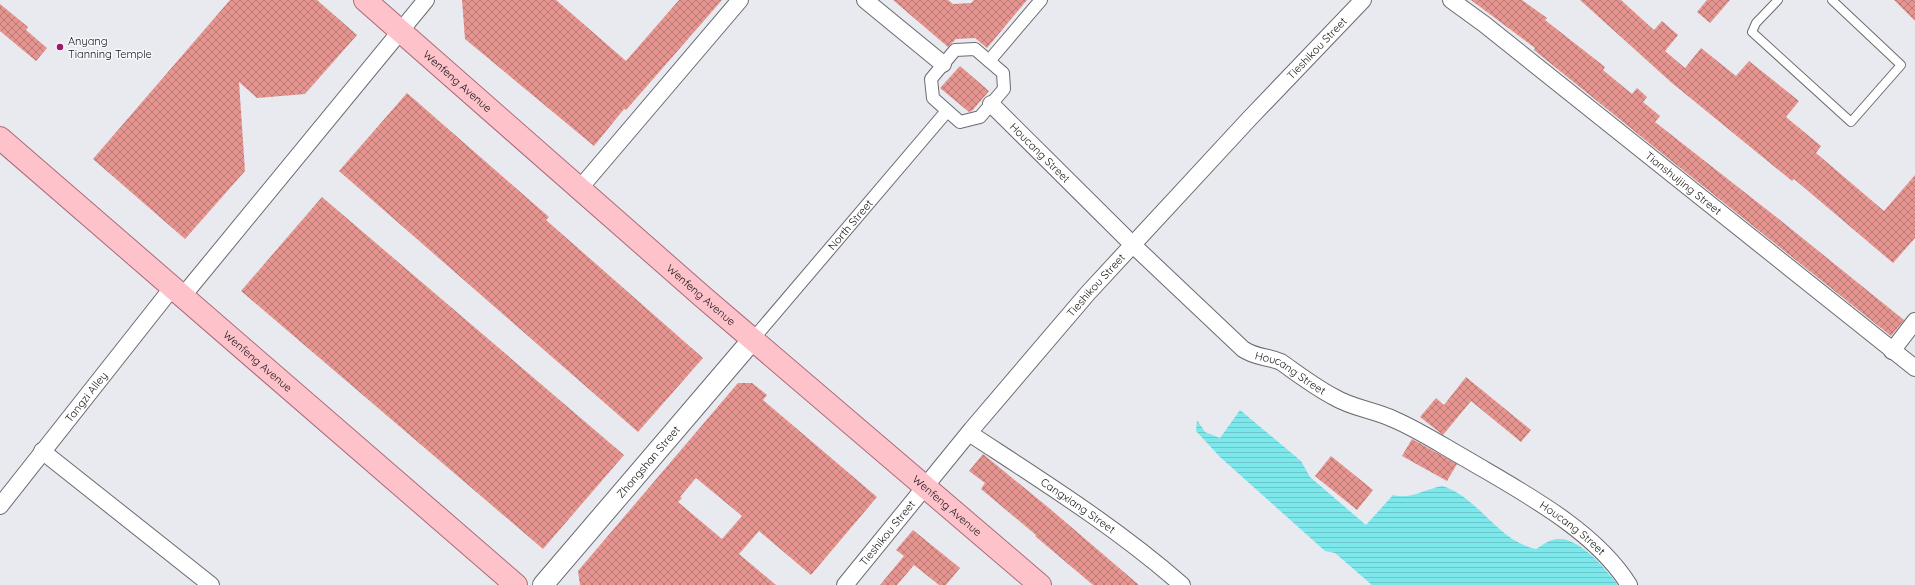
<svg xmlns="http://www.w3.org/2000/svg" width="1915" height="585" font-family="Quicksand,sans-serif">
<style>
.water{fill:url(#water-rules)}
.building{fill:url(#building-cross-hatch);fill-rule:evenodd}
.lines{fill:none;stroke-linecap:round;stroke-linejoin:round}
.service-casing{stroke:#6a6b70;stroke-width:10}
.pedestrian-casing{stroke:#6a6b70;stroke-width:14}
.minor-casing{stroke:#6a6b70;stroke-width:18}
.tertiary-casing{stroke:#6a6b70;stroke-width:22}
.primary-casing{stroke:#ac6a76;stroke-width:24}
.service{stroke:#fff;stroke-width:8}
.pedestrian{stroke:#fff;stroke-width:12}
.minor{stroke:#fff;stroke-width:16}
.tertiary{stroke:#fff;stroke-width:20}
.primary{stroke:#fec2cb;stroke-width:22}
.poi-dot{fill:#9f1867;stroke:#f6f7fd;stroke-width:1.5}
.labels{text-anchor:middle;stroke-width:3;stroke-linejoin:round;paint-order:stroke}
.poi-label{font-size:11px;fill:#141416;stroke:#f6f7fd;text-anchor:start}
.street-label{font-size:11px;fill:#141416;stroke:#f6f7fd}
</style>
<defs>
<pattern id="water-rules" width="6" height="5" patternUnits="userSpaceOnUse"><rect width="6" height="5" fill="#7de8ec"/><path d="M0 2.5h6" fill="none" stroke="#6bc6ca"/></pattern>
<pattern id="building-cross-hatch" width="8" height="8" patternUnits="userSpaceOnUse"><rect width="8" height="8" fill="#e5948f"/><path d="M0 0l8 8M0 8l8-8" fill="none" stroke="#b87874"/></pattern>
</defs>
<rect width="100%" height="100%" fill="#e9eaef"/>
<!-- water -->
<path class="water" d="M1240,410L1301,461L1310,477L1366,525L1393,495C1410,500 1425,489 1442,486C1479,497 1497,541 1536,549C1543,545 1550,539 1558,539C1581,538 1605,569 1618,585H1372L1335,553L1325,551L1220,457L1196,431L1197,420L1205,432L1220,438Z"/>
<!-- building -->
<g class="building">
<polygon points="230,0 317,0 357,35 305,94 257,98 239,82 245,171 185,239 93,159"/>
<polygon points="462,0 556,0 626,61 679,0 722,0 626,110 624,109 594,146 465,39"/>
<polygon points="893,0 948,0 953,4 971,3 974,0 1027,0 987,48 975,38 956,39 948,47"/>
<polygon points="1471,0 1522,0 1547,18 1545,20 1605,67 1603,70 1632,94 1637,88 1647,97 1643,102 1660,116 1655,122 1785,224 1904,320 1891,336 1654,147 1534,50 1535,48"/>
<polygon points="1580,0 1621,0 1654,30 1662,21 1678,35 1665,51 1685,68 1701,48 1736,76 1749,61 1799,101 1786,117 1821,146 1816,153 1884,211 1915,175 1915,238 1893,263 1794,179 1792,181 1672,83"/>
<polygon points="1707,0 1730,0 1710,23 1697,12"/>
<polygon points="1894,0 1915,0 1915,21"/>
<polygon points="0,4 28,27 26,30 47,48 36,61 0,31"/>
<polygon points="960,66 989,91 972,111 969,112 940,88"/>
<polygon points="407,93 549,217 546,220 703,358 638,432 339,171"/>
<polygon points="322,197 624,455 543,549 241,291"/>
<polygon points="1466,377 1531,430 1521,442 1471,401 1443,435 1420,417 1436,398 1444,405"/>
<path d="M738,383H752L767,395L763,400L877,497L811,575L759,531L739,554L776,585H580L578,571ZM696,478L742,516L722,539L678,502L682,498L680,497Z"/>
<polygon points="1412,439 1457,464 1447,481 1402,456"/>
<polygon points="983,454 1049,508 1139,585 1093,585 1035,536 1036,535 981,489 985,483 969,471"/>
<polygon points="1331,456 1373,490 1357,510 1315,476"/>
<polygon points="913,530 960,568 946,585 939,585 914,565 897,585 880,585 904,556 896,550"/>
</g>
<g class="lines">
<!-- service casing -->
<g class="service-casing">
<polyline id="service" points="1778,0 1756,23 1752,32 1851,122 1901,65 1832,0"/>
</g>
<!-- pedestrian casing -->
<g class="pedestrian-casing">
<g id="pedestrian">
<polygon points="975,49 1003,73 1004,89 980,117 960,122 933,98 931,79 955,50"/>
<polyline points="989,61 1041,0"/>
<path id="s1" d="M753,339L947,111"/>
</g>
</g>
<!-- minor casing -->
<g class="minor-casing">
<g id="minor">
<polyline points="865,0 943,64"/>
<path id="s2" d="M1451,0L1484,24L1915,368"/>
<path id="s3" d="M991,104L1133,245L1243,349C1256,358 1267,356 1281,362C1298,374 1315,387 1334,397C1352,408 1374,410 1393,419C1419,430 1443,446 1468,460C1522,492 1595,530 1629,585"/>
<polyline points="580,188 740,0"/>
<polyline points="182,297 426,0"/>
<polyline points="1892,351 1915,321"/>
<path id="s4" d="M969,433C1042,481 1116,527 1182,585"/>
<polyline points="42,451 211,585"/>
<path id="s5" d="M0,506L172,288"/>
<path id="s6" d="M845,585L972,429L1088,293L1250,118L1363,0"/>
</g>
</g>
<!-- tertiary casing -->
<g class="tertiary-casing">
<g id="tertiary">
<path id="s7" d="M543,585L753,339"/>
</g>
</g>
<!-- primary casing -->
<g class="primary-casing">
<g id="primary">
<path id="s8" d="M365,0L703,297L1040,585"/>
<path id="s9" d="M0,138L516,585"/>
</g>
</g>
<!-- service -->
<use href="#service" class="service"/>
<!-- pedestrian -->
<use href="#pedestrian" class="pedestrian"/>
<!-- minor -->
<use href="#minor" class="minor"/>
<!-- tertiary -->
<use href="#tertiary" class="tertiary"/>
<!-- primary -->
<use href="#primary" class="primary"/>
</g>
<!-- markers -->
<circle class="poi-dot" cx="60" cy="47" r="4"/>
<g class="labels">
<!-- poi labels -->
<g class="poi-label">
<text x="68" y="45">Anyang<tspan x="68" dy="13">Tianning Temple</tspan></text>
</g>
<!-- street labels -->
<g class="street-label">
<text dy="4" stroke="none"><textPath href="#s6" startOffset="715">Tieshikou Street</textPath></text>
<text dy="4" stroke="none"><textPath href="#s8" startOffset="123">Wenfeng Avenue</textPath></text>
<text dy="4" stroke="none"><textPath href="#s3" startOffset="69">Houcang Street</textPath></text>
<text dy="4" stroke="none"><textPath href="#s2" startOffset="296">Tianshuijing Street</textPath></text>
<text dy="4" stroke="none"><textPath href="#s1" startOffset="150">North Street</textPath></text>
<text dy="4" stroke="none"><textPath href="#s6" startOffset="391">Tieshikou Street</textPath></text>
<text dy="4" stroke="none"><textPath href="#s8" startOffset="447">Wenfeng Avenue</textPath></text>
<text dy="4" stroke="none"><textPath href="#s9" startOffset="341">Wenfeng Avenue</textPath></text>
<text dy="4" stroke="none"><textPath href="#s3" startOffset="405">Houcang Street</textPath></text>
<text dy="4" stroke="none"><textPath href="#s5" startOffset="139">Tangzi Alley</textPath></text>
<text dy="4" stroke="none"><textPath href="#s7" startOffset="162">Zhongshan Street</textPath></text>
<text dy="4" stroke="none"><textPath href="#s8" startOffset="771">Wenfeng Avenue</textPath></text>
<text dy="4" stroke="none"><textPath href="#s4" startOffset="131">Cangxiang Street</textPath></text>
<text dy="4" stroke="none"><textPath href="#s3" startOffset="729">Houcang Street</textPath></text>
<text dy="4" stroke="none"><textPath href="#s6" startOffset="67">Tieshikou Street</textPath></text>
</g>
</g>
</svg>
